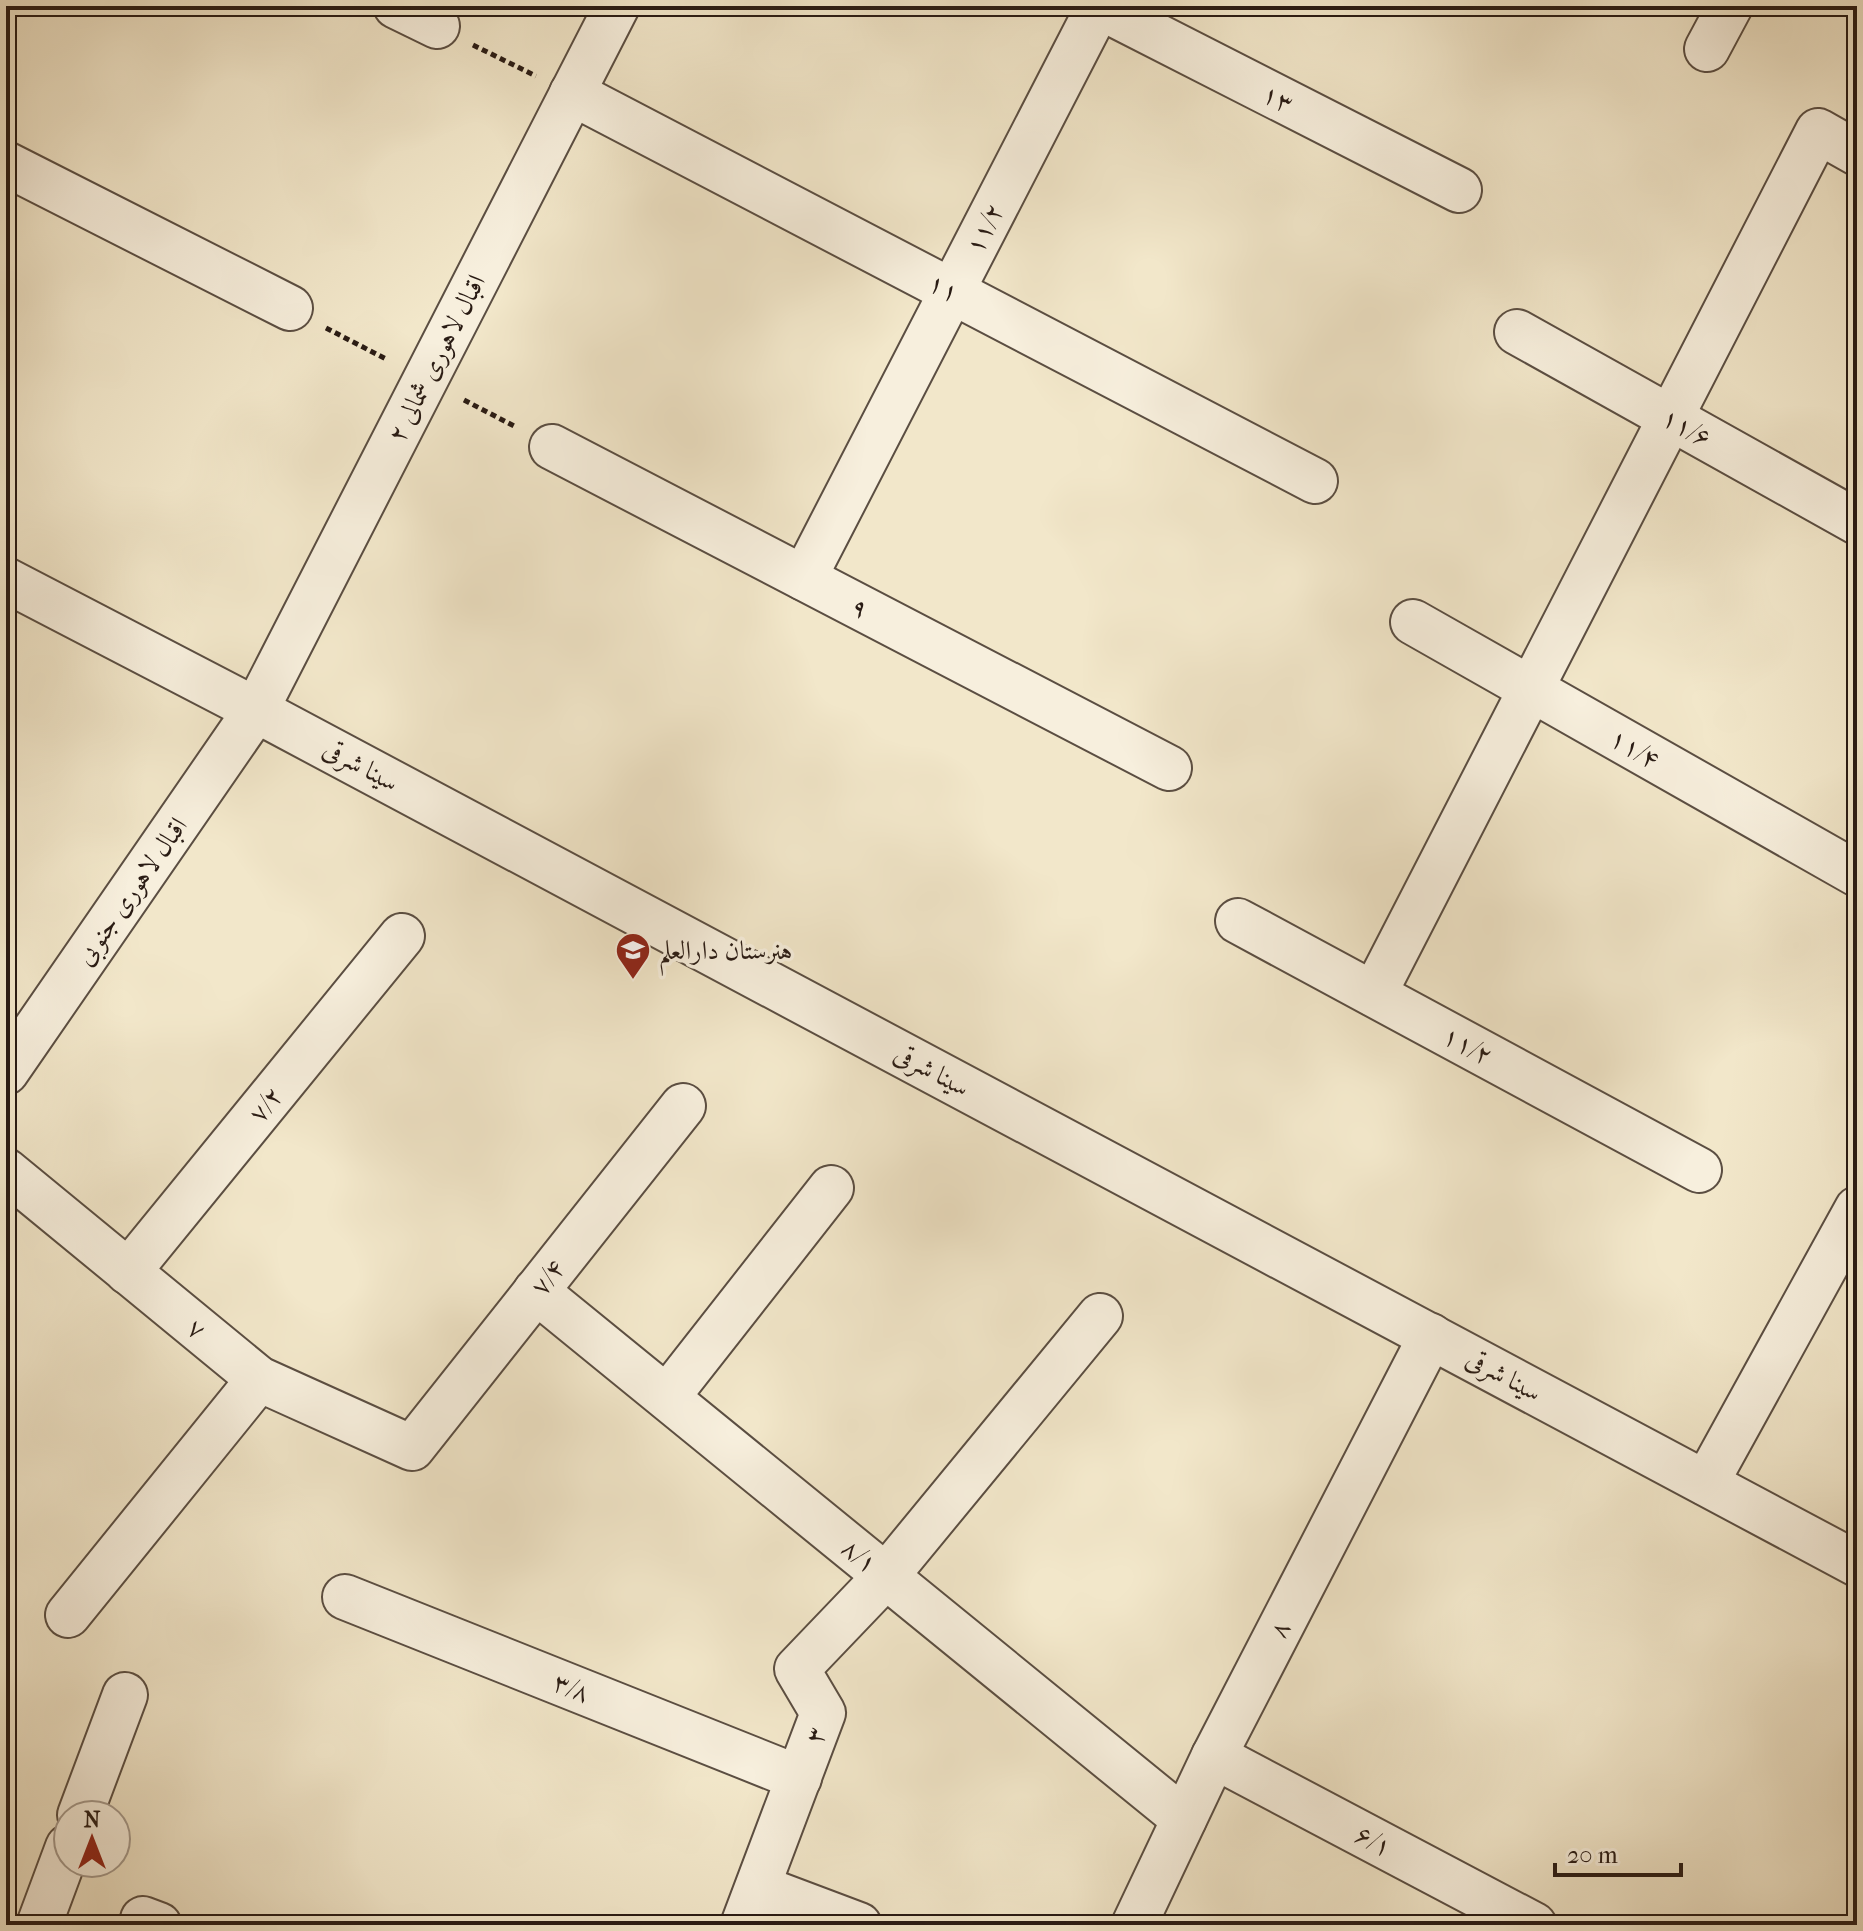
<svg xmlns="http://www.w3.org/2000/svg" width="1863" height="1931" font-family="'IM FELL French Canon',Amiri,serif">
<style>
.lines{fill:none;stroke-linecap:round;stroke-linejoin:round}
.minor-casing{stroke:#5b4e42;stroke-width:48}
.path{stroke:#291b14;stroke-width:5;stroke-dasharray:6 4;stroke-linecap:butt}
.minor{stroke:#f7efdd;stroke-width:44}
.labels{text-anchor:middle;stroke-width:7;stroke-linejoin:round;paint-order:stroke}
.street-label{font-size:26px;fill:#291b14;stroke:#f7efdd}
.poi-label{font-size:26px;fill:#291b14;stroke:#f7efdd;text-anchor:start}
</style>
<rect width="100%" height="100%" fill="#f2e7ca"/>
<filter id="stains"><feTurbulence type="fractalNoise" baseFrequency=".0025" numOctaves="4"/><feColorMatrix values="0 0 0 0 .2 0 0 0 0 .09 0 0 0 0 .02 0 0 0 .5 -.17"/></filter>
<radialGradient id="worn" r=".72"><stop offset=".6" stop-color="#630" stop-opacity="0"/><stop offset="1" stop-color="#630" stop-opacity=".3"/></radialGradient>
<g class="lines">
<!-- minor casing -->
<g class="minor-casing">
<g id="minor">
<polyline points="396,6 437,26"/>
<polyline points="1098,6 1459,190"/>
<polyline points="1707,49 1730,6"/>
<polyline points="572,93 1315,481"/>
<polyline points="6,164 290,308"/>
<polyline points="1517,332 1857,522"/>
<polyline points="552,447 1169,768"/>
<polyline points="804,578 1099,6"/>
<polyline points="6,580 256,710 1857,1564"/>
<polyline points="1413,622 1857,874"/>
<polyline points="1238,921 1699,1170"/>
<polyline points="1374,994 1818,131 1857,153"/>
<polyline points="6,1072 256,710 617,6"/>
<polyline points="6,1171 259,1379 412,1448 683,1106"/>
<polyline points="128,1272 402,936"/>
<polyline points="536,1291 1184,1819"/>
<polyline points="667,1397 831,1188"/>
<polyline points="1706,1483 1857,1209"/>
<polyline points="345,1597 799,1778"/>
<polyline points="68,1615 259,1379"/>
<polyline points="1214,1756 1534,1925"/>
<polyline points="80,1815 125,1695"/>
<polyline points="758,1887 859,1925"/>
<polyline points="143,1919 159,1925"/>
<polyline points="39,1925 68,1847"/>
<polyline points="743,1925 823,1713 797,1669 886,1576 1100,1316"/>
<polyline points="1134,1925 1214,1756 1431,1336"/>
</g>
</g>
<!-- path -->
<g class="path">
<polyline points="473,45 536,76"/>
<polyline points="326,328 388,360"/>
<polyline points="464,400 516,427"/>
</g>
<!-- minor -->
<use href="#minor" class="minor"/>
</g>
<!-- icons -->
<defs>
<g id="school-pin" transform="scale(1.8)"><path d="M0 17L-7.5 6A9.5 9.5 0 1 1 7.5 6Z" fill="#8f2418" stroke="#f7efdd"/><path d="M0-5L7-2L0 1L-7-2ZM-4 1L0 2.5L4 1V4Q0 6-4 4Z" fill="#fff"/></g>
</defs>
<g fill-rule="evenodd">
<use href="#school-pin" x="633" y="950"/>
</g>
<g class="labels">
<!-- street labels -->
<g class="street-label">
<text transform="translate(1278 98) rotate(27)" y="9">۱۳</text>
<text transform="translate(984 228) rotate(-63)" y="9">۱۱/۲</text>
<text transform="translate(944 287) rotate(28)" y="9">۱۱</text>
<text transform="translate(436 358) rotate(-63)" y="9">اقبال لاهوری شمالی ۲</text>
<text transform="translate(1687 427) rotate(29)" y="9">۱۱/۶</text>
<text transform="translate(860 607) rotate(27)" y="9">۹</text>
<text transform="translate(1635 748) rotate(30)" y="9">۱۱/۴</text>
<text transform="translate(361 765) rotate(28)" y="9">سینا شرقی</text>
<text transform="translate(131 891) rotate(-55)" y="9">اقبال لاهوری جنوبی</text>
<text transform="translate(1468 1045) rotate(28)" y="9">۱۱/۲</text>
<text transform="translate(932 1070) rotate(28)" y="9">سینا شرقی</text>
<text transform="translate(265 1104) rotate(-51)" y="9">۷/۲</text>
<text transform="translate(547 1277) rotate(-52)" y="9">۷/۴</text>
<text transform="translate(197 1328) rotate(39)" y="9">۷</text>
<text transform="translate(1504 1375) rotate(28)" y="9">سینا شرقی</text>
<text transform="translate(860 1555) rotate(39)" y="9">۸/۱</text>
<text transform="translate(1279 1629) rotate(-63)" y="9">۸</text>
<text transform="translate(572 1687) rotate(22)" y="9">۳/۸</text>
<text transform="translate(815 1735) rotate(-69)" y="9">۳</text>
<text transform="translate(1374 1840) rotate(28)" y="9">۶/۱</text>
</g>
<!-- poi labels -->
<g class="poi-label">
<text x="659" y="959">هنرستان دارالعلم</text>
</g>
</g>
<!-- margin -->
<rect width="1863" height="1931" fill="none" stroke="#f2e7ca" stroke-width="32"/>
<rect x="8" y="8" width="1847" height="1915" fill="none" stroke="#291b14" stroke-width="4"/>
<rect x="16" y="16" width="1831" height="1899" fill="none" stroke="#291b14" stroke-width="2"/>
<!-- north arrow -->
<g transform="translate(92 1839)"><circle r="38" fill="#f7efdd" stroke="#a59a8d" stroke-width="2"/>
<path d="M0-6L14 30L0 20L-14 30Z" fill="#8f2418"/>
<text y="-12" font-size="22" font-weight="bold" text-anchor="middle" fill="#291b14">N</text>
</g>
<!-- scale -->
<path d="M1555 1863v12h126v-12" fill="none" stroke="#291b14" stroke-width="4"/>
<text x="1567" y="1863" font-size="24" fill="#291b14" stroke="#f7efdd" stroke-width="6" paint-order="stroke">20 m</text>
<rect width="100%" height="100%" filter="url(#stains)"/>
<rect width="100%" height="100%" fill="url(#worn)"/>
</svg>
